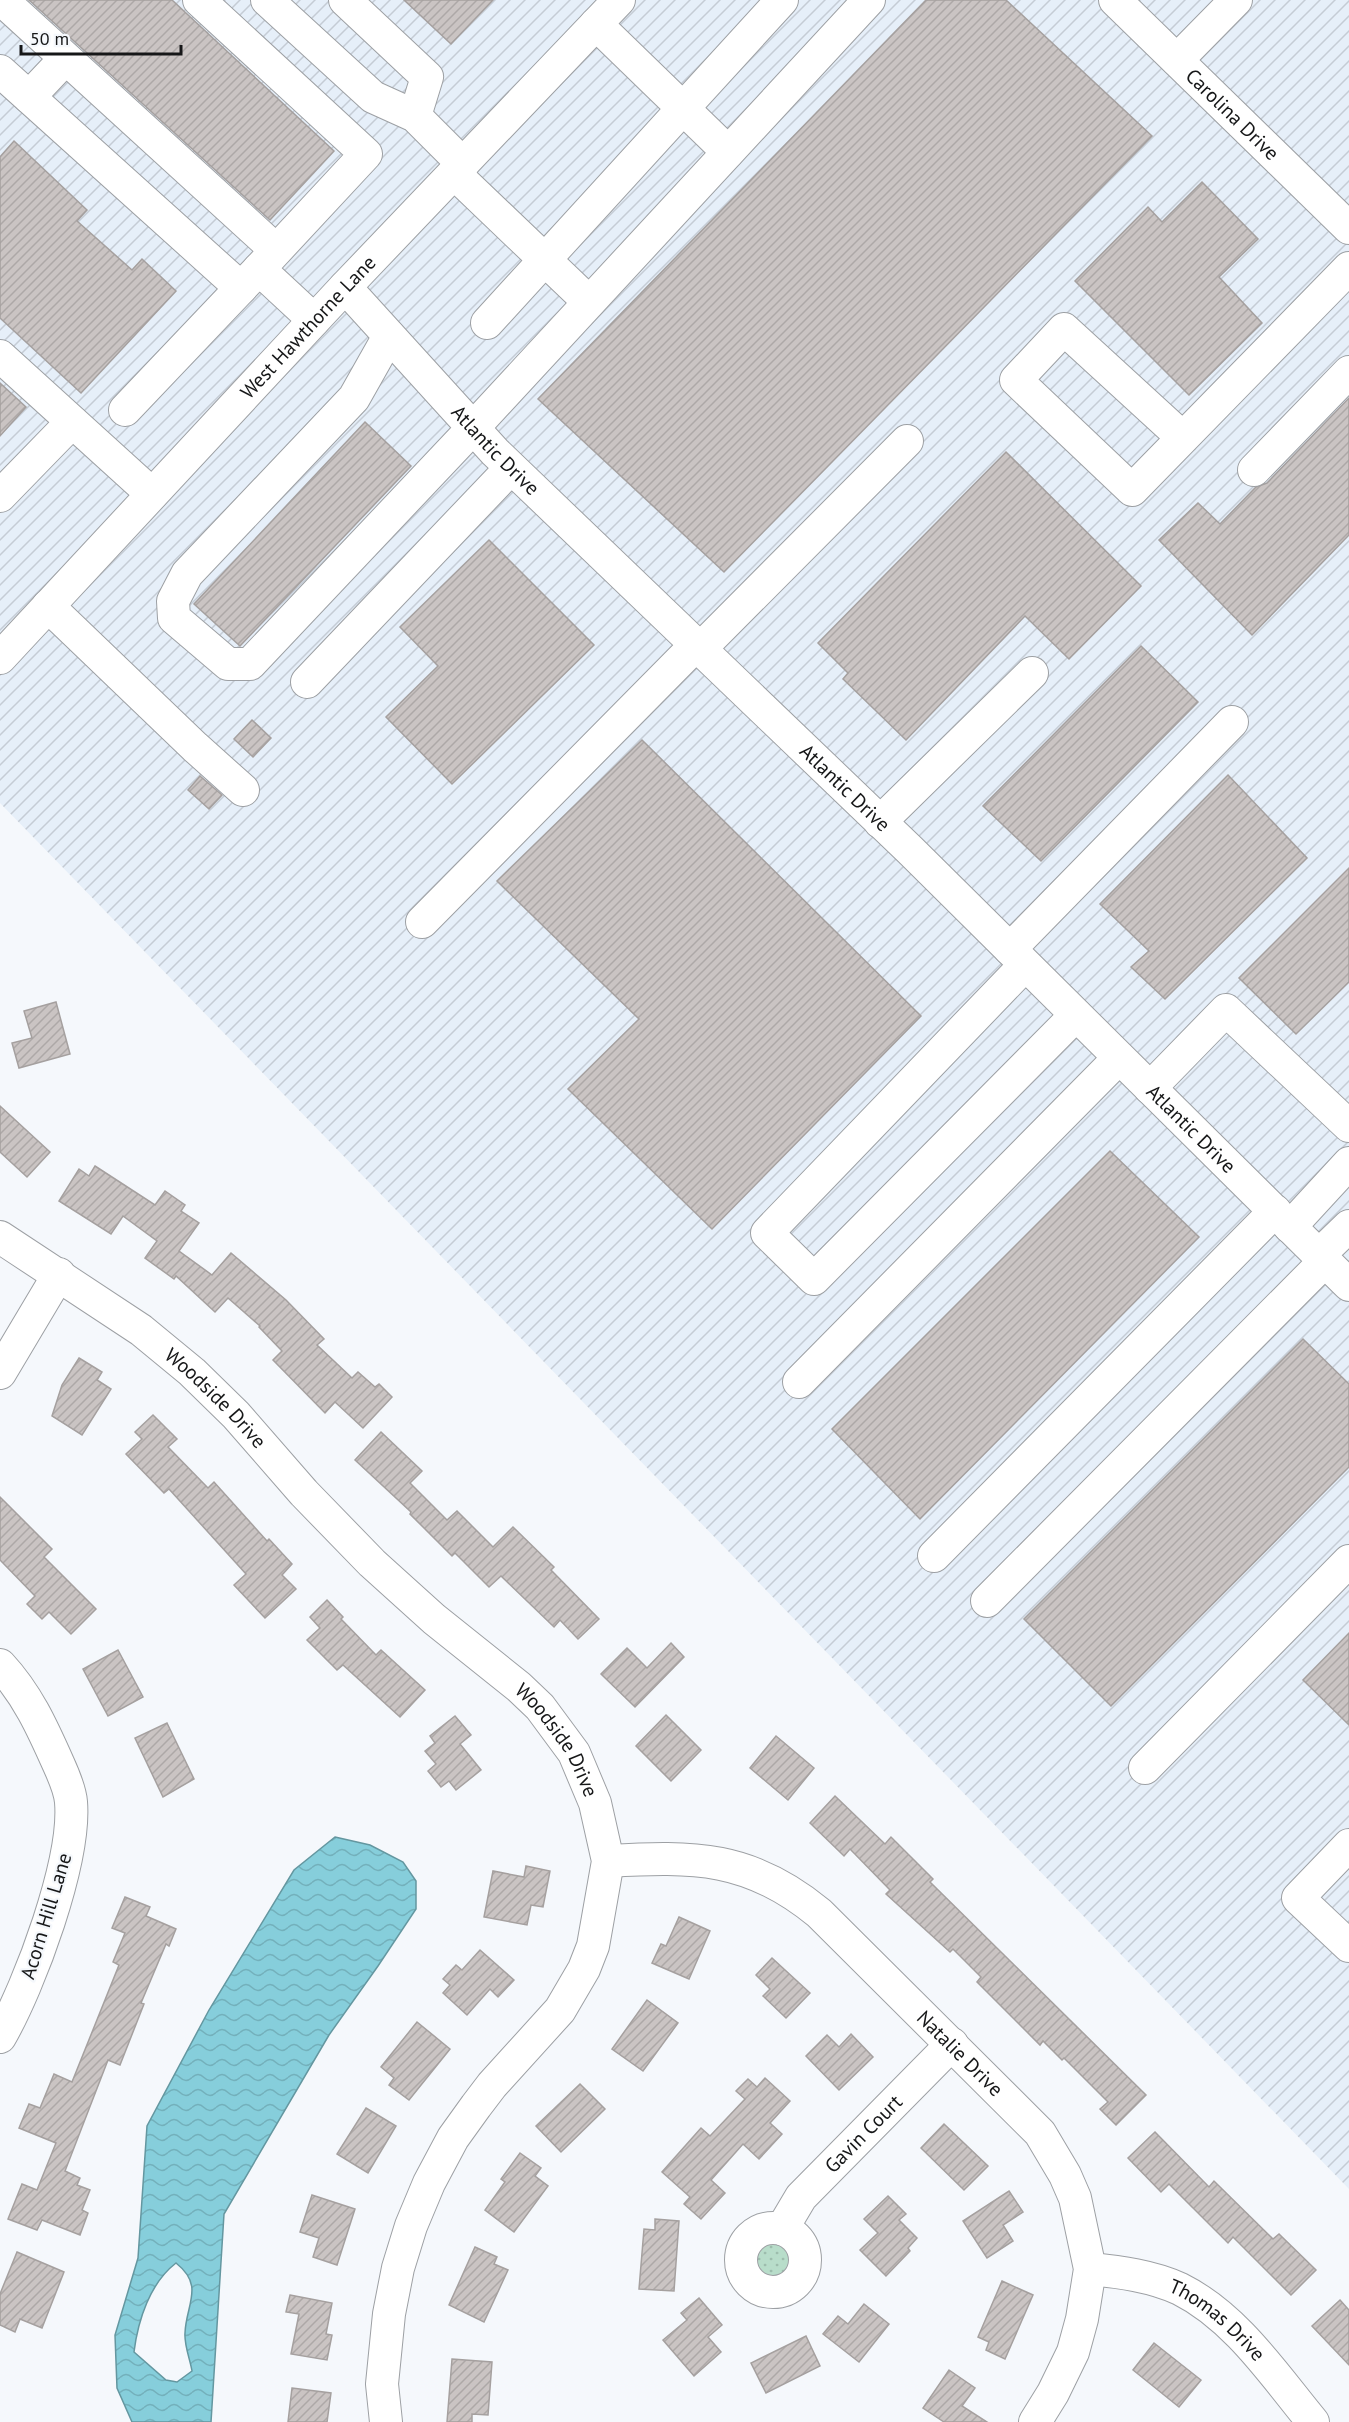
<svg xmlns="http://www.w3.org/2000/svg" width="1349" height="2422" font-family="'PT Sans',sans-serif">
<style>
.industrial{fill:url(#industrial-furrows)}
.grass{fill:url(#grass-dots)}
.water{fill:url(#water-waves);stroke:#6497a0;stroke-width:1.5;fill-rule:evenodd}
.building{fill:url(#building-hatch);stroke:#a5a09f;stroke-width:1.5}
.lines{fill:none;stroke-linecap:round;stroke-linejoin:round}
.minor-casing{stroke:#9da0a4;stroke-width:34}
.minor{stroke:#fff;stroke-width:32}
.labels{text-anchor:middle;stroke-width:4.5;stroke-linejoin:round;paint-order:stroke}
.street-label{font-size:20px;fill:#161718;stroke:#f5f8fc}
</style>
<defs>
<pattern id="industrial-furrows" width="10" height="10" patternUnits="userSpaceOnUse" patternTransform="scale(1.5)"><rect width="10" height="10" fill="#e6eff9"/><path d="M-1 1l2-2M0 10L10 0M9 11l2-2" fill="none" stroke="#c5ccd5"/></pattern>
<pattern id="grass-dots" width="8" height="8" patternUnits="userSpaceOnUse" patternTransform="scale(1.5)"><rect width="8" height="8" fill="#b8ddca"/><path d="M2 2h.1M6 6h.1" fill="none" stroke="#9dbdad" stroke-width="1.8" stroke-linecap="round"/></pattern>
<pattern id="water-waves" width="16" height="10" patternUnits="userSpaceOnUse" patternTransform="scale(1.5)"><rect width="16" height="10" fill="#86cedb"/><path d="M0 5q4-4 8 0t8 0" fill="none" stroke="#73b0bb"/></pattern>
<pattern id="building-hatch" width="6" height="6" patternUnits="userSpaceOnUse" patternTransform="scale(1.5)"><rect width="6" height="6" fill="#cac4c3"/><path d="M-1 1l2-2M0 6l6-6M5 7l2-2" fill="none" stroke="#ada8a7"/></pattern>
</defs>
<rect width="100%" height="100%" fill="#f5f8fc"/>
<!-- industrial -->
<polygon class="industrial" points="0,0 1349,0 1349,2189 0,803"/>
<!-- grass -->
<circle class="grass" cx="774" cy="2261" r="20"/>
<!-- water -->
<path class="water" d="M335,1837L370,1845L403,1862L416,1881V1909L378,1966L329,2035L224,2214L211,2422H132L117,2388L115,2335L138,2258L147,2126L209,2010L294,1870ZM176,2263C205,2286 186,2304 185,2333C184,2345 190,2359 192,2371L177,2382L166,2380L134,2352C138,2320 150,2283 176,2263Z"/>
<!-- building -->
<g class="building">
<polygon points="29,0 172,0 334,151 270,220"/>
<polygon points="404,0 493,0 451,44"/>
<polygon points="926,0 1006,0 1152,136 724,572 538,399"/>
<polygon points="14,141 87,210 77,221 132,270 142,259 176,291 81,393 0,318 0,157"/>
<polygon points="1202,182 1258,239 1219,277 1262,323 1189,395 1075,281 1148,207 1162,222"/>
<polygon points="0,383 26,407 0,436"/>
<polygon points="1349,398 1349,535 1252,635 1159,540 1198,503 1220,524 1256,487 1267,483"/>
<polygon points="365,422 411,466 240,646 194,604"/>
<polygon points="1006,452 1141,586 1069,659 1025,616 906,740 843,679 848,673 818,643"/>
<polygon points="489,540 594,645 452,784 386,717 438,666 400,627"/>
<polygon points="1141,646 1198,702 1041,861 983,806"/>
<polygon points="252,720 271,738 253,757 234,739"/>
<polygon points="642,740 921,1016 712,1229 568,1089 639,1019 497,881"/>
<polygon points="1228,775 1307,858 1165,999 1131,967 1149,951 1100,904"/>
<polygon points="200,776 222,795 209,809 188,790"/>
<polygon points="1349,868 1349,982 1296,1034 1239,978"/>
<polygon points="56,1002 70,1054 19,1068 12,1043 32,1038 24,1011"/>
<polygon points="0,1106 50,1152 27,1177 0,1152"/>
<polygon points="1110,1151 1199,1237 920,1519 832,1429"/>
<polygon points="95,1166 155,1205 165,1191 185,1205 181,1211 199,1223 179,1251 212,1275 231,1253 286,1300 324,1339 317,1345 352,1378 358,1372 375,1387 379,1384 392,1397 363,1428 335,1402 325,1413 273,1360 282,1351 259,1327 260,1326 228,1298 215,1312 176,1276 174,1279 145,1258 157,1241 123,1216 111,1234 59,1201 79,1169 89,1176"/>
<polygon points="1303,1339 1349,1384 1349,1467 1111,1706 1024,1619"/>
<polygon points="79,1358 102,1372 97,1380 111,1389 82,1435 52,1416 62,1385"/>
<polygon points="153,1415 177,1439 168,1447 208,1488 214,1482 267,1541 269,1539 292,1564 282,1575 296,1589 265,1618 234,1585 246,1574 169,1489 164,1493 126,1454 142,1439 135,1432"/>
<polygon points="381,1432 422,1471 410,1483 447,1520 457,1511 493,1547 513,1527 554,1567 551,1570 599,1619 578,1639 560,1620 554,1627 501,1576 489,1587 455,1553 452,1556 410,1514 411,1512 355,1460"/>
<polygon points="0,1497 52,1549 44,1557 96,1609 71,1634 49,1612 42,1619 27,1604 35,1596 0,1560"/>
<polygon points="327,1600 343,1617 341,1619 376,1655 381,1650 425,1690 400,1717 343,1665 337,1670 307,1640 320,1628 310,1617"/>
<polygon points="1349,1633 1349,1725 1303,1680"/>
<polygon points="671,1643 684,1657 635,1707 601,1674 627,1648 647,1668"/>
<polygon points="118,1650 143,1697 108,1716 83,1669"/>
<polygon points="666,1715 701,1750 671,1781 636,1746"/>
<polygon points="455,1716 471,1735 460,1744 481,1770 456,1790 449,1781 441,1787 428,1771 436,1764 425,1751 435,1743 430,1736"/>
<polygon points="167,1723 194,1779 163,1797 135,1738"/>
<polygon points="776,1736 814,1768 788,1800 750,1768"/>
<polygon points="835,1796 885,1844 891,1837 933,1879 930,1882 1146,2095 1116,2125 1100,2109 1108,2102 1064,2058 1062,2060 1043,2041 1040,2045 977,1982 981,1977 953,1949 950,1952 886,1894 890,1890 850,1849 844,1856 810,1823"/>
<polygon points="526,1866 550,1871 543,1907 531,1905 527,1925 484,1917 493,1871 524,1877"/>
<polygon points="125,1897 150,1907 146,1916 176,1929 169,1946 166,1944 141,2003 144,2004 120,2065 108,2060 65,2171 80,2178 77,2185 90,2190 82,2210 88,2213 80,2235 42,2220 37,2230 8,2219 22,2184 37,2190 56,2143 19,2128 29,2104 40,2108 54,2074 72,2082 119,1965 113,1962 125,1933 112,1928"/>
<polygon points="679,1917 710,1931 689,1979 652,1963 661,1944 666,1946"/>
<polygon points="480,1950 514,1980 498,1997 490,1989 467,2015 443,1993 450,1985 443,1979 456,1965 462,1970"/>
<polygon points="772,1958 810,1993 786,2018 763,1996 770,1989 756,1975"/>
<polygon points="647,2000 678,2023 643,2071 612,2049"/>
<polygon points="417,2022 450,2049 409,2100 389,2085 394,2078 381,2067"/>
<polygon points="851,2034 873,2057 839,2090 806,2056 827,2035 839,2047"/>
<polygon points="765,2078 790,2101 770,2123 782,2134 759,2159 743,2144 711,2180 725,2193 701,2219 684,2204 690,2197 662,2172 701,2128 710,2136 745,2099 736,2091 748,2079 757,2087"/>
<polygon points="580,2084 605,2109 561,2152 536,2126"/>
<polygon points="366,2108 396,2126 368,2173 337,2154"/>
<polygon points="944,2124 988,2166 964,2190 921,2148"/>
<polygon points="1155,2132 1209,2187 1214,2181 1273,2239 1279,2234 1316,2270 1291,2295 1233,2237 1228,2243 1169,2184 1161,2192 1128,2158"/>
<polygon points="520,2153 541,2168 535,2176 548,2186 514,2232 485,2210 505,2182 501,2179"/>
<polygon points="1009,2191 1023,2212 1003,2225 1013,2241 987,2258 963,2221"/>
<polygon points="312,2195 355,2209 337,2265 313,2257 319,2238 300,2232"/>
<polygon points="888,2196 906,2214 899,2220 917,2238 908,2248 910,2251 886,2276 860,2250 878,2233 864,2219"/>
<polygon points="655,2219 679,2221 674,2291 639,2289 644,2229 655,2230"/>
<polygon points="475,2247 497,2257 494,2264 508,2270 484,2322 449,2305"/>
<polygon points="17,2252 64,2272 42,2328 20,2319 15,2332 0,2325 0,2294"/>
<polygon points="1002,2281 1033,2295 1005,2359 986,2350 989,2342 978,2337"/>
<polygon points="290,2295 332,2303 326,2334 332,2335 327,2360 291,2354 299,2314 286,2312"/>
<polygon points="699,2298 722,2325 708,2337 721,2352 694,2376 663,2340 687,2320 681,2313"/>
<polygon points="1340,2300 1349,2310 1349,2365 1312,2326"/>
<polygon points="864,2304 889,2324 859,2362 823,2334 838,2316 848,2324"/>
<polygon points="806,2336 820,2366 766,2393 751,2363"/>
<polygon points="1154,2343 1201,2380 1179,2407 1133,2370"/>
<polygon points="452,2359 492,2362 488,2415 472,2414 472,2422 447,2422"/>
<polygon points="949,2370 975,2388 962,2406 987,2422 944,2422 923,2408"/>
<polygon points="292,2388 331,2393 327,2422 288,2422"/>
</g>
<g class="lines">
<!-- minor casing -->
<g class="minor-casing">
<g id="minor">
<polyline points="2,0 276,250"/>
<polyline points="199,0 366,154 259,269"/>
<polyline points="267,0 373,97 415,116 463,164"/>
<polyline points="345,0 427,77 415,116"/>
<path id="s1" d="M1115,0L1349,228"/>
<polyline points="596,24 728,152"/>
<polyline points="1177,60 1236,0"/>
<polyline points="0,71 241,288"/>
<polyline points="29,97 65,59"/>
<polyline points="454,173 589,302"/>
<path id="s2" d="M345,287L495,452L910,850L1349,1285"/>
<polyline points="487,323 782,0"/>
<polyline points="389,336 354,398 187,574 173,601 174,618 228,664 250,664 473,428 869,0"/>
<polyline points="0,356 152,494"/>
<polyline points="125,410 259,269 314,320"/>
<polyline points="1183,438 1064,329 1016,380 1132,490 1349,268"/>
<polyline points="1254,470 1349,372"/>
<polyline points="0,496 72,422"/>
<polyline points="48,606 195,747 243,790"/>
<path id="s3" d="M0,658L345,287L619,0"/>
<polyline points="307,682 511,468"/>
<polyline points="880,822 1032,673"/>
<polyline points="422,922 681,660 688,653 700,649 907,441"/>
<polyline points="1010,949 1232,722"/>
<polyline points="1025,965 767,1233 814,1279 1076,1015"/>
<polyline points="1150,1088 1226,1010 1349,1126"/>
<polyline points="1290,1227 1349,1163"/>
<path id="s4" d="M0,1237L141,1330L192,1372L236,1415L304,1493L372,1563L434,1619L519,1687L540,1707L574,1753L595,1803L608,1861L593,1946L584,1969L560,2010L492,2085L476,2106L453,2138L429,2183L411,2226L398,2268L389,2314L382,2384L386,2422"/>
<polyline points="1319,1255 1349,1226"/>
<polyline points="0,1373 59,1274"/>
<polyline points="799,1382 1119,1058"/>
<polyline points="934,1556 1275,1211"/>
<polyline points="987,1601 1325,1261"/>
<path d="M0,1665C27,1694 42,1727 58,1763C63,1774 70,1789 71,1802C76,1861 30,1985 0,2037"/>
<polyline points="1145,1768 1349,1561"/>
<polyline points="1349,1845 1298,1898 1349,1946"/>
<path id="s5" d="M608,1861C694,1856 750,1856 819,1913L1040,2133L1065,2175L1075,2198L1090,2269L1082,2319L1073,2352L1053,2393L1035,2422"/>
<circle cx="773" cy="2260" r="32"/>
<path id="s6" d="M782,2229L801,2197L952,2044"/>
<path id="s7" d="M1090,2269C1120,2272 1152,2276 1180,2289C1236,2317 1274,2375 1313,2422"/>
</g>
</g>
<!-- minor -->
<use href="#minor" class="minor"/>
</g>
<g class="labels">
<!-- street labels -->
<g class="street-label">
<text dy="7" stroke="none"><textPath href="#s1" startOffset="164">Carolina Drive</textPath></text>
<text dy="7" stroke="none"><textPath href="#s3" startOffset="452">West Hawthorne Lane</textPath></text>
<text dy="7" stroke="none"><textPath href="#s2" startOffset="222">Atlantic Drive</textPath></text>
<text dy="7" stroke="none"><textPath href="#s2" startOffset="708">Atlantic Drive</textPath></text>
<text dy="7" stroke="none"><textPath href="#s2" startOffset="1194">Atlantic Drive</textPath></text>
<text dy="7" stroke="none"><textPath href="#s4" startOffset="270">Woodside Drive</textPath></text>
<text dy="7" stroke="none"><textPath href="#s4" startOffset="756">Woodside Drive</textPath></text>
<text transform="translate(46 1916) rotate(-73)" y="7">Acorn Hill Lane</text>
<text dy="7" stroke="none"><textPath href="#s5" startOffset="423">Natalie Drive</textPath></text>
<text dy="7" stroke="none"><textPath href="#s6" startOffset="126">Gavin Court</textPath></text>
<text dy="7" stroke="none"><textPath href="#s7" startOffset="141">Thomas Drive</textPath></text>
</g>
</g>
<!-- scale -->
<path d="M21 45v9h160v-9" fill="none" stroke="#161718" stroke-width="3"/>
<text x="30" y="45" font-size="18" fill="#161718" stroke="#f5f8fc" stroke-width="4.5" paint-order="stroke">50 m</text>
</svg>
